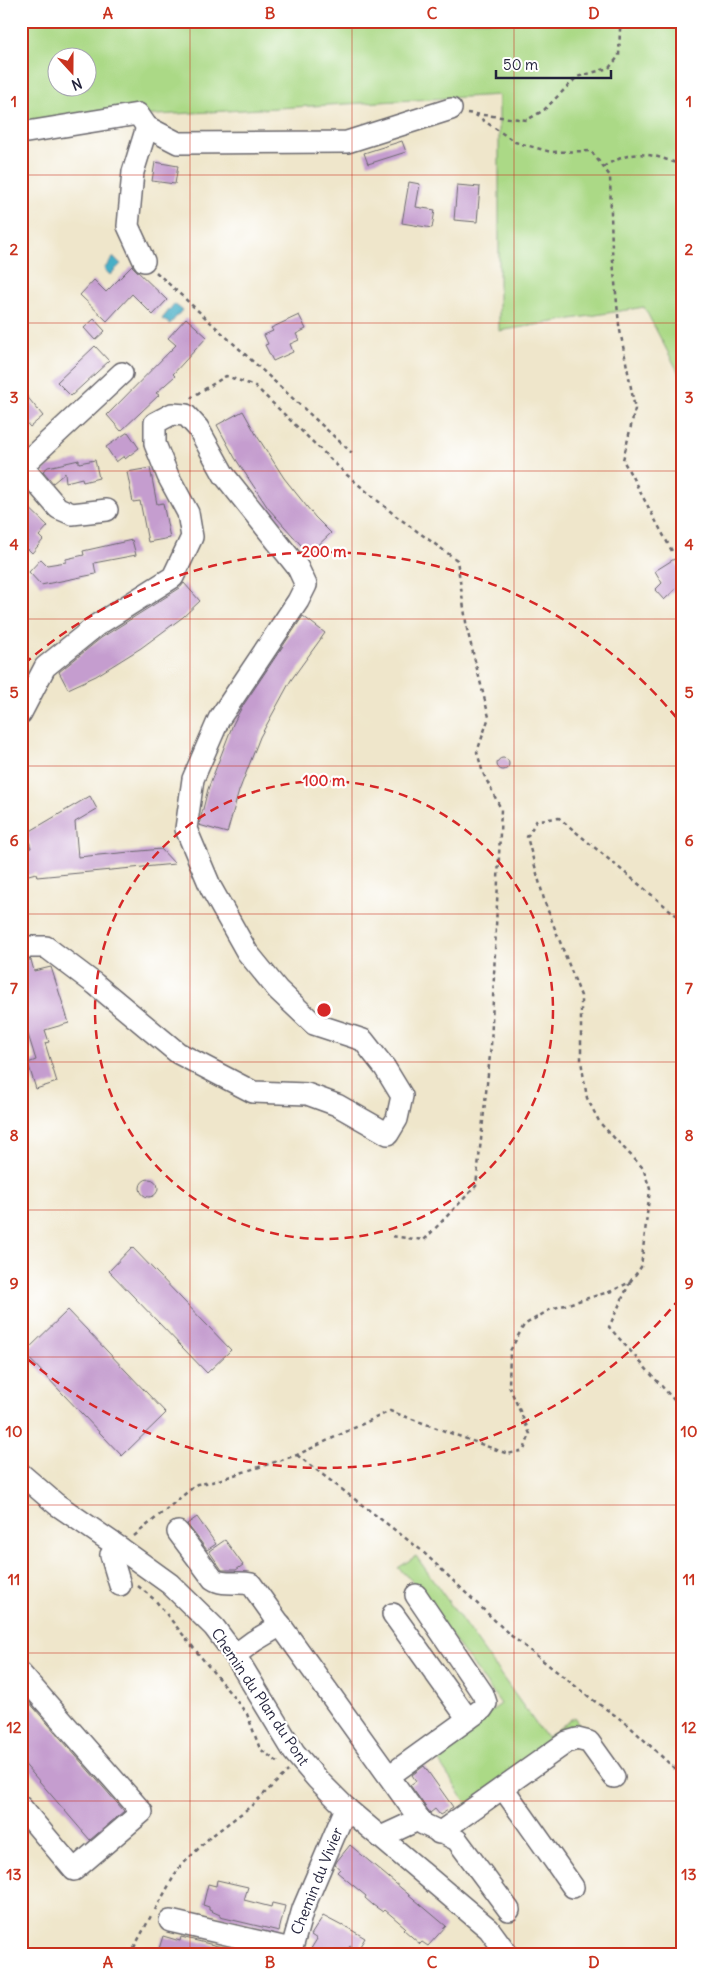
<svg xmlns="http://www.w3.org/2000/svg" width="703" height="1976" font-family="Delius,sans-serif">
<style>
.green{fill:#abd986;stroke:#667e60;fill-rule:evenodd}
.water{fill:#47afc6;stroke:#346880}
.building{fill:#c59dcf}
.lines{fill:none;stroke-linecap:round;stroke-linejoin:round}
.minor-casing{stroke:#6a676d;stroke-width:24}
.path{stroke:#6a676d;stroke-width:2.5;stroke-dasharray:4 4;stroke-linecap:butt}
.minor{stroke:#fff;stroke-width:21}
.grid{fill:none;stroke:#c8321e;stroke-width:1;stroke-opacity:0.55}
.ring{fill:none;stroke:#d62828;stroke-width:2.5;stroke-dasharray:9 6}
.labels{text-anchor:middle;stroke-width:4.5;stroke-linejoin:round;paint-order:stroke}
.street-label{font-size:15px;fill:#22223b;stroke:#fff}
.centre{fill:#d62828;stroke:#fff;stroke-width:2.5}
.ring-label{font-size:15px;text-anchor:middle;font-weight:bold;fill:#d62828;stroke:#fff;stroke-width:4.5;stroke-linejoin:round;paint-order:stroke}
.neatline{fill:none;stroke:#c8321e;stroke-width:2}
.grid-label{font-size:16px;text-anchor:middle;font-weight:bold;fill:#c8321e}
</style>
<rect width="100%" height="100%" fill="#fff"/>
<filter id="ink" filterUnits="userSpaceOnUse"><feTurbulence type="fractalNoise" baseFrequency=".02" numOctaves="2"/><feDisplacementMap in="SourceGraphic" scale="10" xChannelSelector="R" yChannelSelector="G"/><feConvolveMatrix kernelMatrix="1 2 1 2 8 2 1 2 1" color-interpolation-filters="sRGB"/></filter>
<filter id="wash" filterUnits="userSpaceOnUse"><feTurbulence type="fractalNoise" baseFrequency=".0096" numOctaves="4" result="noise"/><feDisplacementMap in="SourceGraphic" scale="20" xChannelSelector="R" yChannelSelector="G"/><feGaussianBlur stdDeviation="1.12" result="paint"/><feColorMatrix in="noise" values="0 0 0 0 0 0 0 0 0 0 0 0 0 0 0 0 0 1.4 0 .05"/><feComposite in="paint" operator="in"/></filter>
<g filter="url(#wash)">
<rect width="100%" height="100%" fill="#efe6cb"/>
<!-- green -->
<g class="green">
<path d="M21,21H682V379L644,307L499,331V95L21,123ZM58,58H88V88H58Z"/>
<path d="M416,1556L546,1738L574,1717L579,1724L467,1804L441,1765C438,1758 437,1753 442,1746L501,1704L411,1580L398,1568Z"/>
</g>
<!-- water -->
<g class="water">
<polygon points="114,257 121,264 110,275 104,269"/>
<polygon points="174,304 182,310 170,324 162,319"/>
</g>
<g id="blocks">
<!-- building -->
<g class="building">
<polygon points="402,141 406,152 368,164 364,153"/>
<polygon points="155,162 178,166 175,184 152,181"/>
<polygon points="409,182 420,184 416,207 435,210 432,228 402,223"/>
<polygon points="457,185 480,187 477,222 454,220"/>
<polygon points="132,266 167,300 153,315 132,294 107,321 80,295 94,280 106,292"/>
<polygon points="299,315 306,329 296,334 299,340 290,344 293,352 273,361 265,345 268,344 264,335 273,331 271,328"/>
<polygon points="186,318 207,337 173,374 175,376 156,393 159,395 121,431 107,415 176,345 168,338"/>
<polygon points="94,319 105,331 95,340 84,328"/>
<polygon points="95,346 109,361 71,396 57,382"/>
<polygon points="21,389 43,416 30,427 21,417"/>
<polygon points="243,411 257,436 284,478 315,517 331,533 309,554 268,508 235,458 217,425"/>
<polygon points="128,432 139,448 125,459 124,456 116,462 106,447"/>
<polygon points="79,460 79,463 95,460 99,478 83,482 82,478 66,482 65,473 53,483 43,471 48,467"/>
<polygon points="150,468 157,504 163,503 170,538 148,542 140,501 133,502 127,472"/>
<polygon points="21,500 48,526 39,536 43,540 32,553 24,545 28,540 21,534"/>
<polygon points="132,540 136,555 94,563 96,574 41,585 29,572 41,559 47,565 66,562 66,559 84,555 83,551"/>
<polygon points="674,559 682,574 682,583 664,600 655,590 662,583 655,571"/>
<polygon points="184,583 200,601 183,617 141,648 96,676 68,689 59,672 101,638 180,588"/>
<polygon points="303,616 325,633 291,680 260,737 239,791 227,833 199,825 208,789 233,724 242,707"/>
<circle cx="503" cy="764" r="6"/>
<polygon points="90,796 97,809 75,822 78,857 161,849 175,864 37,877 36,873 21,877 21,850 31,848 27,833"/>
<polygon points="21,960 31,960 34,971 51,967 69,1023 45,1030 49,1042 45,1043 57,1082 36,1089 28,1063 36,1060 21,1012"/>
<circle cx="149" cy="1188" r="9"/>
<polygon points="132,1247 231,1350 207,1373 109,1271"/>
<polygon points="68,1310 166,1413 122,1456 24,1353"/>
<polygon points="197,1517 216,1544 207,1550 187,1524"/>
<polygon points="225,1540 243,1565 236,1570 222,1570 209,1551"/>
<polygon points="21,1693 124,1811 90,1840 21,1760"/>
<polygon points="424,1766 453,1807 440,1815 435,1809 430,1813 410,1785 416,1781 412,1775"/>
<polygon points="350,1845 446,1926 428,1946 422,1942 420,1944 403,1929 405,1927 385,1910 383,1912 373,1905 365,1898 366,1896 337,1872 340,1869 335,1865 337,1861"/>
<polygon points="217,1880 248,1887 244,1900 271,1907 272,1903 285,1906 279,1931 220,1917 220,1915 209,1910 209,1907 203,1905 208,1884 216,1886"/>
<polygon points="323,1916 342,1926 343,1925 365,1938 357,1951 350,1946 344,1955 307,1955 317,1939 311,1935"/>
<polygon points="163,1936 180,1941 181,1937 234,1950 234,1955 157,1955"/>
</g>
</g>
</g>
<g filter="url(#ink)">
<use href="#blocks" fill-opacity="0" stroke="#6a676d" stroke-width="1"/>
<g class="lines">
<!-- minor casing -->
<g class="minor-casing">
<g id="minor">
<polyline points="21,133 138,114 147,127 178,143 347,142 451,109"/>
<polyline points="144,261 128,226 133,172 147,127"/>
<polyline points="21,465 58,508 72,514 107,510"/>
<polyline points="22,466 122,373"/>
<polyline points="21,713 45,667 97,625 173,577 192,537 188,513 168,476 155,444 155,423 172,414 186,415 198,428 224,475 298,568 306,585 298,601 219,719 193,779 186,829 211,888 247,952 278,990 314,1024 363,1040 385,1068 402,1096 397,1119 388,1134 337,1105 307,1094 253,1092 178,1053 95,984 46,947 21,947"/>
<polyline points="21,1474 56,1504 120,1548 170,1584 214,1627 235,1655 294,1752 317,1779 346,1808 489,1929 508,1955"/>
<path d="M178,1532L213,1579C223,1586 239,1581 251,1584L423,1824L457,1840L509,1910"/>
<polyline points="120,1548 111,1555 120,1585"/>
<polyline points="393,1614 468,1719"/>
<polyline points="235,1655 254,1641 281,1625"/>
<polyline points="21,1674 142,1812 74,1870 21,1807"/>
<polyline points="389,1776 482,1709 486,1703 483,1694 416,1595"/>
<polyline points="503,1788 573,1887"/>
<polyline points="439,1833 567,1742 577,1739 589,1742 614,1777"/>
<polyline points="381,1837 420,1819"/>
<polyline points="170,1921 291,1949"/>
<polyline points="290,1955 303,1909 346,1808"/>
</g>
</g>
<!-- path -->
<g class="path">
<polyline points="467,113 474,114 515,142 551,152 591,151 610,176 612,250 619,325 635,409 623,460 673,553"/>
<polyline points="475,114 527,120 544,110 577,77 609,68 619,56 620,29 628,21"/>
<path d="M603,167C635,148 648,153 682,165"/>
<polyline points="156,272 352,453"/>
<polyline points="191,399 192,397 226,376 255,386 347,475 396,516 457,560 467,629 489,717 477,752 483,773 501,809 491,1046 476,1186 424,1240 390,1236"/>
<polyline points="630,1282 609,1327 682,1409"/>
<polyline points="297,1455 421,1550 509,1634 593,1700 626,1723 675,1769 682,1773"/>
<polyline points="134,1536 197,1484 212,1482 297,1455 390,1411 508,1454 524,1450 530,1434 509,1386 510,1351 524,1325 551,1309 612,1291 630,1282 641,1267 650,1189 643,1168 600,1123 587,1098 581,1061 581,996 545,903 527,837 537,820 559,818 682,920"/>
<polyline points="138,1586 155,1600 247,1714 260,1749 279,1763"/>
<polyline points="675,1769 682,1758"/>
<polyline points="155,1910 178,1869 209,1838 250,1807 288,1771"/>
<polyline points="130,1955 152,1914"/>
</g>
<!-- minor -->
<use href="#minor" class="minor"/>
</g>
</g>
<!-- grid -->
<path class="grid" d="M190,21V1955M352,21V1955M514,21V1955M21,175H682M21,323H682M21,471H682M21,619H682M21,766H682M21,914H682M21,1062H682M21,1210H682M21,1357H682M21,1505H682M21,1653H682M21,1801H682"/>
<!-- distance rings -->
<g class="ring">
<circle cx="324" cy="1010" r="229"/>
<path d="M680 1298A458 458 0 0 1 24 1356M24 664A458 458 0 0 1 680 722"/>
</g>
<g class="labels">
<!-- street labels -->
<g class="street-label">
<text transform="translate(260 1697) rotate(56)" y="5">Chemin du Plan du Pont</text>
<text transform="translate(317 1881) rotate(-68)" y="5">Chemin du Vivier</text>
</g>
</g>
<circle cx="324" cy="1010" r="8" class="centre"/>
<g class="ring-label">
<text x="324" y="557">200 m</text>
<text x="324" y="786">100 m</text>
</g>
<!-- margin -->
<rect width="703" height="1976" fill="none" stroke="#fff" stroke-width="55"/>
<!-- north arrow -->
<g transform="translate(72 72) rotate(159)"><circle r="24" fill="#ffffff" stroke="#a7a7b1"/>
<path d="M0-4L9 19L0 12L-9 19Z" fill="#c8321e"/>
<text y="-8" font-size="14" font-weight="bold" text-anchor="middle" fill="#22223b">N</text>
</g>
<!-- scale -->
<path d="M496 70v8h115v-8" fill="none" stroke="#22223b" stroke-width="2.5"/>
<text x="503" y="70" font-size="15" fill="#22223b" stroke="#ffffff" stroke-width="4" paint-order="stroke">50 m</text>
<rect x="28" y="28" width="648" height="1920" class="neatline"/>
<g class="grid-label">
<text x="108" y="19">A</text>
<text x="270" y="19">B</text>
<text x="432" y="19">C</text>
<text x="594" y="19">D</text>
<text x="14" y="107">1</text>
<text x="689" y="107">1</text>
<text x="14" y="255">2</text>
<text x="689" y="255">2</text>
<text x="14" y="403">3</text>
<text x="689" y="403">3</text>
<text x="14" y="550">4</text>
<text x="689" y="550">4</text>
<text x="14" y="698">5</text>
<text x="689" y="698">5</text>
<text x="14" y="846">6</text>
<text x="689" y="846">6</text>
<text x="14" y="994">7</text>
<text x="689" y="994">7</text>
<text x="14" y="1141">8</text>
<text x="689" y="1141">8</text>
<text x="14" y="1289">9</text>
<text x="689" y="1289">9</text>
<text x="14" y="1437">10</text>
<text x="689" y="1437">10</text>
<text x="14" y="1585">11</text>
<text x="689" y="1585">11</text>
<text x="14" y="1733">12</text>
<text x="689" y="1733">12</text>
<text x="14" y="1880">13</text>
<text x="689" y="1880">13</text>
<text x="108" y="1968">A</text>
<text x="270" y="1968">B</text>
<text x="432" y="1968">C</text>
<text x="594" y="1968">D</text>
</g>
</svg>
